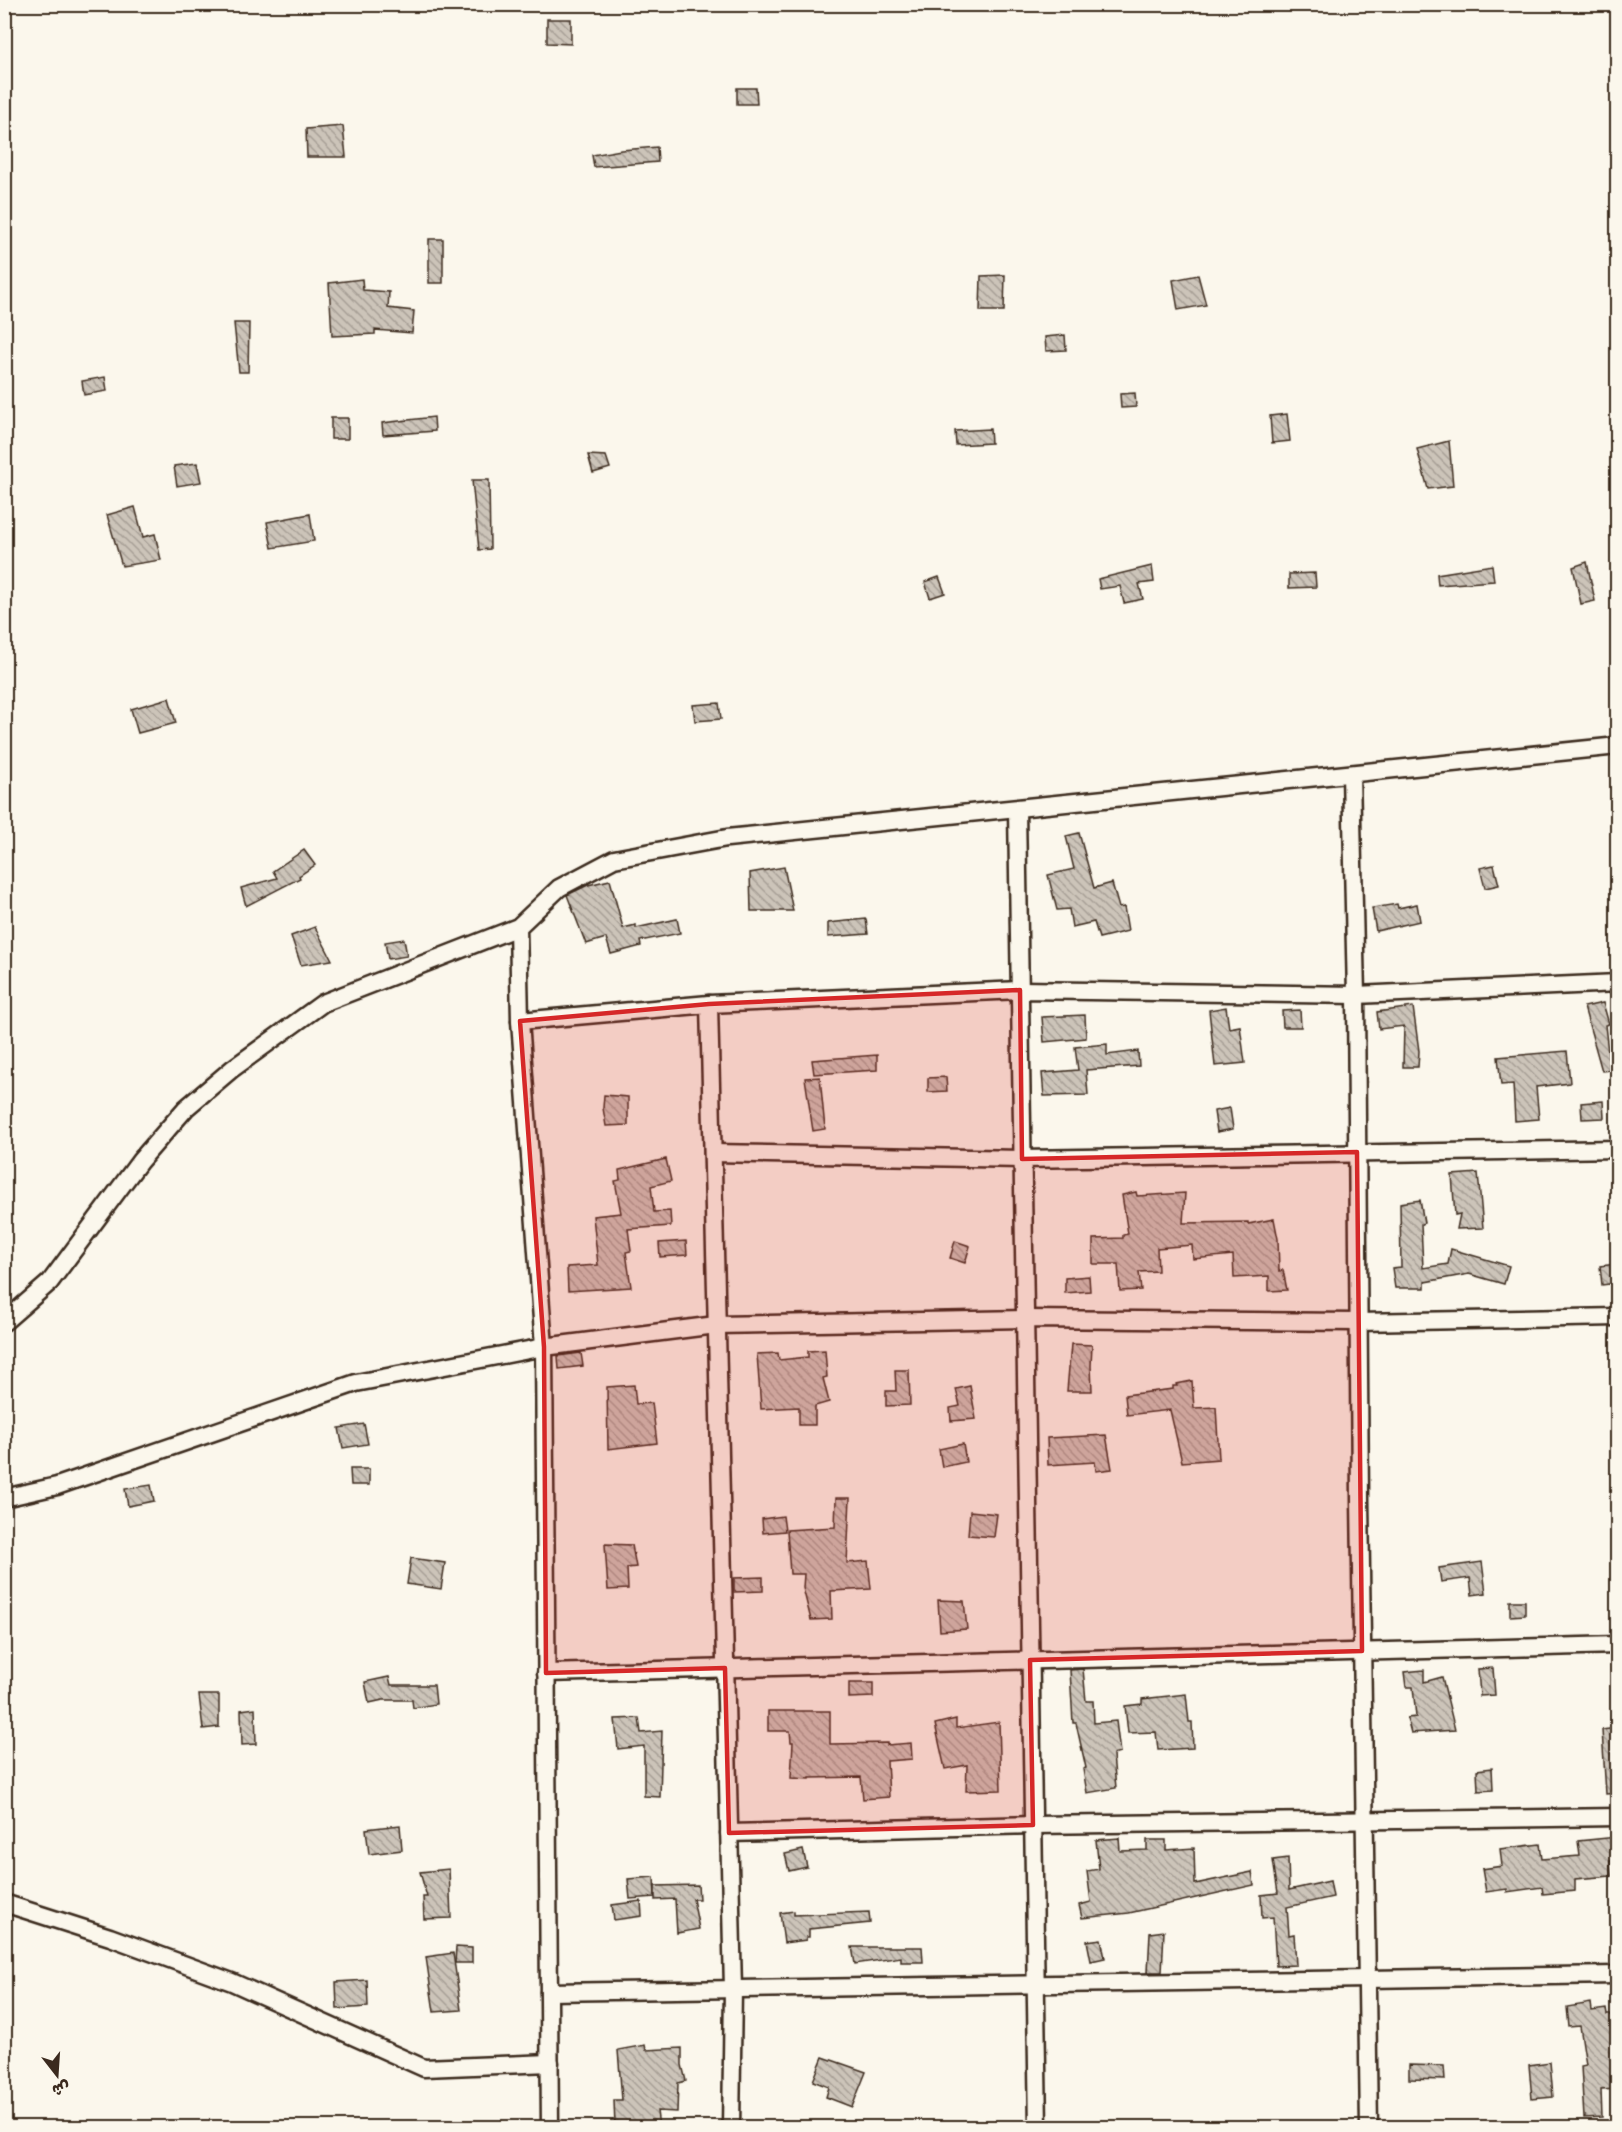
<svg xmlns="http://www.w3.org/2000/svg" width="1622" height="2132" font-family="'Shantell Sans','Playpen Sans Arabic',sans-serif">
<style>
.building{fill:url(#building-back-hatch);stroke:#3b2a1e;stroke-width:1.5}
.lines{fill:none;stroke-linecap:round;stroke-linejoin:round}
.minor-casing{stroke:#3b2a1e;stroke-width:21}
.minor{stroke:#fbf7ec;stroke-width:16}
.marked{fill:#d62828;fill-opacity:0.2;stroke:#d62828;stroke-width:4.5;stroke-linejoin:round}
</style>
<defs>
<pattern id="building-back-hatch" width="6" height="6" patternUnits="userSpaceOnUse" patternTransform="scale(1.5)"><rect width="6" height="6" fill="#ccc4b9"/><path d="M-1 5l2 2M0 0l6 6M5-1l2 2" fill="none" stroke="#a79f96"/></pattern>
</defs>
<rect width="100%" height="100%" fill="#fbf7ec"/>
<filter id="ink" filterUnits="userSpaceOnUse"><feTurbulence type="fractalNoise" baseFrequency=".0167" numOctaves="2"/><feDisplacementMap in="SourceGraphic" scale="12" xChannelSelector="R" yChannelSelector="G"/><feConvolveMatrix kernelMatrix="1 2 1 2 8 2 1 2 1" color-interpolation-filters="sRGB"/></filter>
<g filter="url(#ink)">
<!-- building -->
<g class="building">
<polygon points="547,19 571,19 571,44 547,43"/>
<polygon points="737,88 756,88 757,104 737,104"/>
<polygon points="343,126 346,157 307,157 306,129"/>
<polygon points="657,147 658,162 594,167 592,155 621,150"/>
<rect x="429" y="239" width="14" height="44"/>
<polygon points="1005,275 1004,311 980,311 981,276"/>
<polygon points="1198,275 1206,305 1178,310 1173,280"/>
<polygon points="362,279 363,290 389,292 388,308 414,311 412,333 375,330 375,334 332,336 329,283"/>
<polygon points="234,323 249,323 248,372 239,372"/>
<polygon points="1065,335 1066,350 1046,351 1045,337"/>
<polygon points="105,377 107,391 84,395 82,381"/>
<polygon points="1135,393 1136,407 1121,408 1120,394"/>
<polygon points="1287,414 1290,441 1272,443 1270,416"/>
<polygon points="434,417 435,431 383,435 382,423"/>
<rect x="331" y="418" width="17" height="21"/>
<polygon points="990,429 991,443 956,445 955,431"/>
<polygon points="1449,441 1453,486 1428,489 1417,449"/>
<polygon points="588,455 606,456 610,468 593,473"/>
<polygon points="197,463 201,482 177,486 174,466"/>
<polygon points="472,480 489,480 490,549 479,550"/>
<polygon points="135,507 143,537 155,534 161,560 122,566 107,515"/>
<polygon points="310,514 314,541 272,548 267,522"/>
<polygon points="1587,562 1595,601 1581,604 1573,567"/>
<polygon points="1492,565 1494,581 1438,585 1437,574"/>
<polygon points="1152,566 1154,582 1139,584 1143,599 1124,603 1120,586 1100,589 1098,579"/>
<polygon points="1315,573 1316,587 1289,588 1289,574"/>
<polygon points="939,577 945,593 930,598 925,582"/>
<polygon points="169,698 176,723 138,733 131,709"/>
<polygon points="719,703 721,719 695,721 693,705"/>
<polygon points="1079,833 1094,888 1112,883 1119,908 1124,907 1128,931 1099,938 1094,922 1072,927 1069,909 1057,910 1048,875 1074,869 1066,836"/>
<polygon points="304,850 315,865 299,876 300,878 246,906 241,888 277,878 273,871"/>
<polygon points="1494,865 1499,885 1485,888 1480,868"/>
<polygon points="784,867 793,911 751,911 750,873"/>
<polygon points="610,880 623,928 636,925 636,928 677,919 680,933 640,941 641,946 611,954 606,938 586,944 567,895 588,885"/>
<polygon points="1397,904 1398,908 1417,904 1420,921 1376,931 1372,908"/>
<polygon points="866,919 868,934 828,937 828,923"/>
<polygon points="315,927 332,960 301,965 291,936"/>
<polygon points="404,939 407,956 388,959 385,942"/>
<polygon points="1603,1003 1609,1024 1605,1025 1610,1070 1602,1071 1584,1007"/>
<polygon points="1226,1007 1229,1028 1240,1026 1245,1063 1215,1066 1209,1010"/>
<polygon points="1413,1007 1419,1051 1418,1067 1403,1067 1404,1026 1379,1029 1377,1012"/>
<polygon points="1300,1010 1301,1027 1283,1027 1282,1011"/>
<polygon points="1085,1015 1086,1038 1044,1042 1042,1017"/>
<polygon points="1107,1044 1107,1055 1138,1051 1139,1066 1086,1070 1088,1095 1044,1096 1042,1073 1078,1070 1075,1047"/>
<polygon points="1567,1051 1570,1083 1536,1087 1539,1119 1515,1121 1513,1084 1501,1085 1498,1057"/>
<polygon points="877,1055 877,1070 814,1074 812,1060"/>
<polygon points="820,1077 825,1129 813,1131 805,1078"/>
<polygon points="946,1077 947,1091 928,1092 928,1078"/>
<polygon points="604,1095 628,1097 628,1125 606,1126 603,1108"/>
<polygon points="1603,1101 1604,1118 1582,1119 1581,1103"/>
<polygon points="1230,1108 1233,1129 1217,1132 1214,1111"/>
<polygon points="666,1159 671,1181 651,1186 654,1212 670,1211 671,1226 628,1229 631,1251 626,1252 631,1287 568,1291 567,1267 598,1265 593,1216 621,1213 615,1181 620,1180 619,1170"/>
<polygon points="1478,1173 1483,1228 1457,1229 1460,1214 1455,1215 1452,1175"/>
<polygon points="1136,1192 1137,1196 1185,1193 1183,1223 1248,1222 1248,1224 1274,1219 1278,1239 1279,1271 1283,1270 1287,1290 1269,1291 1269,1276 1234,1278 1233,1255 1193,1259 1192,1245 1157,1248 1158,1271 1139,1272 1141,1290 1120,1291 1118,1264 1093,1264 1093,1239 1123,1238 1123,1235 1128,1234 1122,1195"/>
<polygon points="1420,1200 1424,1223 1421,1224 1423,1268 1448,1264 1451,1249 1509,1266 1504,1284 1469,1274 1425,1282 1425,1288 1395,1288 1392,1268 1401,1267 1400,1203"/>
<polygon points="686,1241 687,1255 660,1257 659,1243"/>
<polygon points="955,1241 970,1246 965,1263 950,1258"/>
<polygon points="1617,1264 1617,1283 1602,1285 1600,1266"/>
<polygon points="1089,1276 1090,1291 1065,1293 1065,1278"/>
<polygon points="1071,1344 1092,1345 1091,1366 1092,1391 1067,1391"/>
<polygon points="825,1350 827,1377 823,1378 829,1402 815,1406 815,1425 799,1425 799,1407 761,1409 757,1354 778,1353 779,1360 808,1357 808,1351"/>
<polygon points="581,1353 583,1366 559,1369 558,1356"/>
<polygon points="895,1370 909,1370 910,1405 886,1406 886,1391 896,1391"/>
<polygon points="1192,1381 1194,1408 1216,1407 1219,1459 1182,1462 1170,1410 1127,1415 1125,1395 1173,1389 1173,1386 1177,1386 1176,1384"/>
<polygon points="634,1385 636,1404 652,1403 657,1443 608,1449 607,1387"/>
<polygon points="970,1386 976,1419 951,1421 950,1408 960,1406 956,1389"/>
<polygon points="364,1424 368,1444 343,1448 339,1428"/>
<polygon points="1106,1435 1112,1469 1096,1471 1095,1462 1048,1465 1047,1438"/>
<polygon points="963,1444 966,1462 942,1467 939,1449"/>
<polygon points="350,1469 369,1469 369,1485 351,1485"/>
<polygon points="151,1485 154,1501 128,1506 125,1489"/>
<polygon points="836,1498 850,1498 847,1563 868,1561 871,1589 831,1591 832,1619 811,1620 803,1588 804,1574 790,1574 787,1530 835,1527"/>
<polygon points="970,1511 997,1514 994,1537 968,1535"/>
<polygon points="783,1516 785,1531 763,1533 762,1519"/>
<polygon points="605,1544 632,1545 636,1567 627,1568 628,1589 608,1590"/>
<polygon points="411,1558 445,1563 441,1589 407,1584"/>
<polygon points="1482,1562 1486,1593 1472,1595 1470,1578 1441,1582 1439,1568"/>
<polygon points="763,1577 763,1591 734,1592 734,1578"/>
<polygon points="938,1600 964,1601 967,1629 940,1631"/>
<polygon points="1510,1601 1525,1601 1525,1615 1510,1616"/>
<polygon points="1493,1668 1495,1695 1480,1696 1478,1669"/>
<polygon points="1083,1669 1086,1701 1093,1701 1094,1723 1116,1721 1120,1753 1113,1755 1116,1788 1087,1793 1083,1769 1086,1768 1076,1723 1073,1723 1070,1670"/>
<polygon points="1424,1670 1424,1682 1442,1677 1455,1730 1411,1733 1407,1718 1416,1717 1413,1687 1406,1687 1404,1672"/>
<polygon points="389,1677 391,1685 434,1685 436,1704 413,1708 412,1700 383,1700 369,1703 365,1682"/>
<polygon points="849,1683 873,1683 873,1697 849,1698"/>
<polygon points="1186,1694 1189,1722 1192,1722 1193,1748 1158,1750 1156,1732 1128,1733 1125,1706 1142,1704 1142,1699"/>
<polygon points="199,1695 219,1695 219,1727 203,1729"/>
<polygon points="255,1708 256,1744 242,1745 241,1710"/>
<polygon points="768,1711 830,1711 830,1744 887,1743 887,1745 911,1743 912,1759 887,1761 889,1797 863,1799 861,1777 810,1778 810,1779 791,1778 793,1742 791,1742 790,1731 768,1731"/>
<polygon points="639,1718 641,1733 662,1731 660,1797 644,1796 644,1746 618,1749 615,1719"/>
<polygon points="956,1719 956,1728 999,1722 1001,1790 966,1791 967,1765 945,1769 935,1724"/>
<polygon points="1617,1728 1617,1793 1606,1794 1602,1730"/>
<polygon points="1492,1768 1493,1790 1478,1791 1477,1770"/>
<polygon points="400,1825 402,1850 369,1854 366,1829"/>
<polygon points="1617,1837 1617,1861 1610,1861 1611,1876 1575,1879 1575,1891 1543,1894 1542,1887 1507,1892 1507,1889 1486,1892 1482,1869 1502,1866 1500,1849 1540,1844 1542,1859 1580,1856 1578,1841"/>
<polygon points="1119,1838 1120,1851 1147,1850 1147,1840 1166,1840 1166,1850 1194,1848 1195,1884 1252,1872 1254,1885 1129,1913 1082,1918 1079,1905 1091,1902 1087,1871 1099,1869 1096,1840"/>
<polygon points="803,1850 807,1867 789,1871 785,1854"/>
<polygon points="1288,1858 1289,1890 1330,1881 1333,1897 1287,1907 1289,1935 1294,1934 1296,1965 1276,1966 1273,1917 1262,1918 1261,1895 1278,1893 1273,1860"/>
<polygon points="449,1869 451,1918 424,1919 423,1897 427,1897 420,1872"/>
<polygon points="654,1877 655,1897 630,1899 628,1879"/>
<polygon points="698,1885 699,1899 693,1899 699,1929 677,1933 675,1899 655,1900 655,1886"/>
<polygon points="641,1901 642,1916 614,1920 612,1905"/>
<polygon points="794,1911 794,1915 869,1912 870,1923 809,1929 809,1937 806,1937 806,1940 784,1943 780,1913"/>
<polygon points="1164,1931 1162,1972 1148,1972 1150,1933"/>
<polygon points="1101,1939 1105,1958 1091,1961 1087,1941"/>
<polygon points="456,1947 472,1948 472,1963 455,1963"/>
<polygon points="852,1947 922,1947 923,1962 901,1962 901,1957 855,1964"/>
<polygon points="453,1953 461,2010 434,2012 426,1957"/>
<polygon points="367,1980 368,2007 337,2009 336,1982"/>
<polygon points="1591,2003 1592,2011 1606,2009 1607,2015 1617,2015 1617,2089 1601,2090 1602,2117 1584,2118 1581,2066 1586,2065 1580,2026 1569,2027 1567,2007"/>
<polygon points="645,2045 646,2050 682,2048 682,2065 686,2081 678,2083 677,2112 657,2111 659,2127 615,2127 614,2100 622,2100 618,2050"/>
<polygon points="823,2057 866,2072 852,2107 826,2097 829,2087 813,2081"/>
<polygon points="1550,2062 1553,2097 1532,2099 1529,2065"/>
<polygon points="1409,2065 1444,2066 1445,2080 1409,2079"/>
</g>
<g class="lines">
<!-- minor casing -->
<g class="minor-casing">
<g id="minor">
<polyline points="1351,774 1356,995 1360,1499 1369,2128"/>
<polyline points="1017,810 1038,2128"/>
<polyline points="518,927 520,1021 544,1347 550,2128"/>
<polyline points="709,1004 733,1989 731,2128"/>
<polyline points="520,1021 709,1004 1020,990 1356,995 1618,983"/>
<polyline points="713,1153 1022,1159 1618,1149"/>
<polyline points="4,1322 50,1282 140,1161 186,1108 232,1069 323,1003 518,927 559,888 614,859 727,838 1618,746"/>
<polyline points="4,1498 57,1486 356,1383 544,1347 716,1325 1025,1319 1358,1322 1618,1317"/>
<polyline points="546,1673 1618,1645"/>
<polyline points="729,1833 1033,1825 1618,1817"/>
<polyline points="4,1903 110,1937 232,1982 424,2068 550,2063"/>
<polyline points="549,1992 1618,1975"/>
</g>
</g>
<!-- minor -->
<use href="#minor" class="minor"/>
</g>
</g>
<!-- marked area -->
<path class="marked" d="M1020,990L1022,1159L1357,1152L1362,1651L1030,1660L1033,1825L729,1833L725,1668L546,1673L544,1347L520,1021L709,1004Z"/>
<!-- margin -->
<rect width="1622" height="2132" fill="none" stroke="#fbf7ec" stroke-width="24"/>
<rect x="12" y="12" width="1598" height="2108" fill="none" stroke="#3b2a1e" stroke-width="2" filter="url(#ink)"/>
<!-- north arrow -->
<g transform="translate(57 2075) rotate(163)" stroke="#fbf7ec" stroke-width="4.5" paint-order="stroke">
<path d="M0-4.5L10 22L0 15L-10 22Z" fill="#3b2a1e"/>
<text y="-9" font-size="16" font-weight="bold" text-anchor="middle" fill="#3b2a1e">ش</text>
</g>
</svg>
